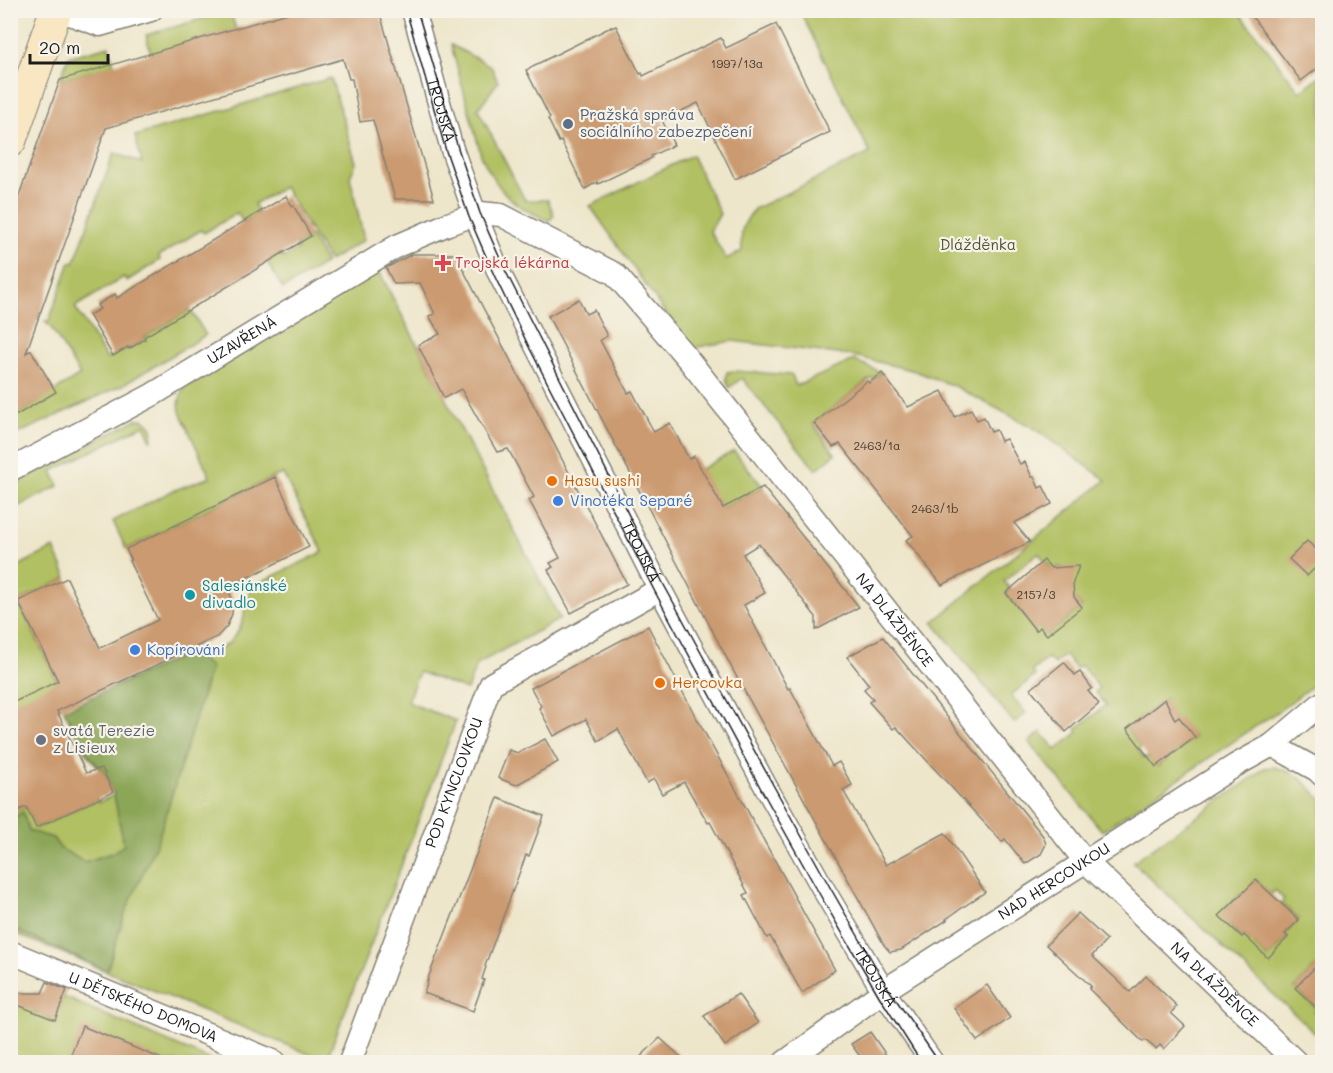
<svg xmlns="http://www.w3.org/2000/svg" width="1333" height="1073" font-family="Mali,sans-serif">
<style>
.green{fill:#b1c062;stroke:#666e3f;stroke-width:1.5;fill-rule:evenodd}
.forest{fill:#8ca658;stroke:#54613a;stroke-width:1.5}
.building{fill:#cb9a70}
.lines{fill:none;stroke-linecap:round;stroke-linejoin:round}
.street-casing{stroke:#858174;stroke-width:25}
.secondary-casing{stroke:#858174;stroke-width:34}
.street{stroke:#fff;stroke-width:22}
.secondary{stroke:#f9e7c3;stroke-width:32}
.tram{stroke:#1c1c1c;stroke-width:1.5}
.service-dot{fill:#5c6f8a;stroke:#f7f3e8;stroke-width:2}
.health-dot{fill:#e0444e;stroke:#f7f3e8;stroke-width:2}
.food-dot{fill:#e8710a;stroke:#f7f3e8;stroke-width:2}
.shop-dot{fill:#3f7fe0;stroke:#f7f3e8;stroke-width:2}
.culture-dot{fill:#0f9aa8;stroke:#f7f3e8;stroke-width:2}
.worship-dot{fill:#6b7280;stroke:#f7f3e8;stroke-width:2}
.labels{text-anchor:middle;stroke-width:4.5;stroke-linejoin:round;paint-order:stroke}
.number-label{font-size:12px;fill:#483c31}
.street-label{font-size:15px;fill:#1c1c1c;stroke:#f7f3e8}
.service-label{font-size:15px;fill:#4e5e75;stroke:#f7f3e8;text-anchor:start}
.park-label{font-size:15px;fill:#505534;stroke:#f7f3e8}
.health-label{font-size:15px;fill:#be3a42;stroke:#f7f3e8;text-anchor:start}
.food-label{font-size:15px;fill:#c56008;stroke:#f7f3e8;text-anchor:start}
.shop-label{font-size:15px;fill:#366cbe;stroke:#f7f3e8;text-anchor:start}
.culture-label{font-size:15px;fill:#0d838f;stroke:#f7f3e8;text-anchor:start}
.worship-label{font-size:15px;fill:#5b616d;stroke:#f7f3e8;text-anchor:start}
</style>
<rect width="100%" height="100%" fill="#f7f3e8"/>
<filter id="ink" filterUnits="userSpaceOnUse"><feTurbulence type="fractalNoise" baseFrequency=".0167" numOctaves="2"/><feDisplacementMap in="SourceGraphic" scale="12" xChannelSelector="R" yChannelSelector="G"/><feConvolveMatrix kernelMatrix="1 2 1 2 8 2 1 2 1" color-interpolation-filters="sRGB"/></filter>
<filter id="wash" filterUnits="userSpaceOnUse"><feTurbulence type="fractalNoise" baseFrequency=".008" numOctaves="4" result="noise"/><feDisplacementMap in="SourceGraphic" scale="24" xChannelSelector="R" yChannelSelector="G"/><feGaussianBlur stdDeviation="1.35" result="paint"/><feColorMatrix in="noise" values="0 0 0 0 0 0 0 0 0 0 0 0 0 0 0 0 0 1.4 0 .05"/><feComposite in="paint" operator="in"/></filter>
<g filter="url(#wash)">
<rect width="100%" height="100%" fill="#eee6cb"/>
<!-- green -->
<g class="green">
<polygon points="230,11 236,29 151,54 146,35"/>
<path d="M800,11H1238L1300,92L1322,74V678L1287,705L1102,831L1029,742L1041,732L1056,750L1078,732L1076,729L1106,705L1095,692L1099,688L1081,665L1076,669L1065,655L1054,664L1048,658L1032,671L1035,676L1011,695L1026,713L1014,723L933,622L1106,480L1032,427L954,386L915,371L854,356L732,341L693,348L673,324L590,206L692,155L720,214L710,231L726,259L742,251C740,230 742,226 754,209L870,153ZM1038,553L1053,570L1058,567H1062L1068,590L1082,607L1047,635L1040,627L1036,630L1006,593L1010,589L1004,581ZM1165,699V700L1162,703L1175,720L1195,737L1157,767L1148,756L1145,759L1138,750L1141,747L1127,729Z"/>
<path d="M451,45L491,66L498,82L478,109L525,200H548L554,215L549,221C540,217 531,213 523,208C503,197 490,175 481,155Z"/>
<polygon points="109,46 114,65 60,80 68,57"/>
<polygon points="331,78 356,163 350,177 364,240 329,261 284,187 254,204 259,212 243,222 237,213 204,233 201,230 159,256 160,260 127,281 124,277 75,307 107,359 128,347 129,349 145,339 144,337 190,309 206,335 123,385 15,435 11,429 11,419 80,375 52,329 45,321 49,321 70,262 74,263 114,153 142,163 135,136"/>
<polygon points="311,236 326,263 283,289 267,262 281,254 284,258 298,249 296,245"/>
<path d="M379,271L560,619L477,664L467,690L419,672L407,702L456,721L402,864L326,1061L11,932V804L15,812L26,807L36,828L97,799L99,802L114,795L102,768H99L86,752L64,710L181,656L200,659L228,644L239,630L244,617L245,601L253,586L323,552L283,474L274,477L126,549L113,521L172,491L210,477L180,412C178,401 180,395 186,387L340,292Z"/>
<polygon points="854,360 882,373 867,381 813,424 835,454 816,470 742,378 729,388 726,379 727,372 734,371 792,375 796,386"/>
<path d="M142,419C151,424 155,429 151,440L144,425L52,471L59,486L11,510V486L135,420Z"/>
<polygon points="734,451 763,487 723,508 697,471"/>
<path d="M54,548L67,578L18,601L60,687L11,704L10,594L13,592C6,572 15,567 32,559C39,555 47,552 54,548Z"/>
<path d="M1274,767C1299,773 1305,782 1322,800V962L1313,969L1295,988L1317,1009L1314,1012L1322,1020V1040L1133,862L1256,775L1264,768ZM1256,880L1271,894L1275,890L1284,899L1281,903L1299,919L1285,934L1288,937L1268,958L1244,935L1241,937L1220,916L1240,894L1242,895Z"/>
<polygon points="13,993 43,993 34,1012 54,1020 64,997 215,1062 12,1062"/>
</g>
<!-- forest -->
<polygon class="forest" points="181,656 200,659 211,667 158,840 125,913 107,971 11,928 11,819 23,812 29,831 53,838 60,848 84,862 112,853 124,845 114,795 102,768 99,768 86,752 64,710"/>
<g id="blocks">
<!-- building -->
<g class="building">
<polygon points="298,10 379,10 434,199 395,199 373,120 360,122 352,79 349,79 343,59 106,128 26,353 31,350 56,392 10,419 10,221 60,80"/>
<polygon points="1247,10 1323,10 1323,64 1301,81"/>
<polygon points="776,24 830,132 735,179 698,103 662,120 674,145 651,156 652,158 598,184 597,182 585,189 561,141 559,142 548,119 550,118 526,70 539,64 539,63 611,27 611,28 616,26 640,74 642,73 643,76 721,38 726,48"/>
<polygon points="286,196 292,206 293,205 311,236 144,337 145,339 129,349 128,347 113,356 89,315 100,309 97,305 115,294 117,298"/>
<polygon points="412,254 455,254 627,584 571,613 548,570 553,567 550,563 560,558 529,500 534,497 508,449 497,452 461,389 444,398 418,345 440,334 429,316 435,314 420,283 394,284 386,268"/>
<polygon points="579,299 586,314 594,310 607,336 600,340 628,393 632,391 654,432 670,423 689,459 694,456 723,508 763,487 859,607 816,630 816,617 759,544 743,554 765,593 744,605 788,689 790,688 832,766 839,762 852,785 843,790 886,865 945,833 985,892 946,919 947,920 901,950 890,952 884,945 734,672 548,316"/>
<polygon points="882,373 908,407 942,391 955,417 971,409 977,420 984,417 991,432 996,430 1001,441 1006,439 1020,464 1025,462 1032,477 1034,477 1039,488 1043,486 1052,504 1014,523 1030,542 942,585 906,540 913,536 840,444 833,447 814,423 867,381 869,383"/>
<polygon points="275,477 309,547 228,587 232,600 232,614 227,626 217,637 57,711 86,773 102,768 113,792 36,828 26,807 10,814 10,704 58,681 18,601 67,578 100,648 158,620 129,561 131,560 126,549"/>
<polygon points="1307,541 1323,555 1323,560 1307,576 1289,559"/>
<polygon points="1044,560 1051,568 1079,566 1073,582 1074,597 1082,607 1047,635 1040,627 1036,631 1006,593"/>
<polygon points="648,626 690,706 835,970 802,993 770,936 767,938 744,895 748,893 710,822 708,823 684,782 662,794 654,779 647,783 618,729 598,741 586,719 554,736 539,708 541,706 531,688"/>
<polygon points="883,637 1043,836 1046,844 1041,854 1025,864 1005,839 1002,842 896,727 893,729 869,702 873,699 864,689 869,685 847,657"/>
<polygon points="1064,662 1075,675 1080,672 1092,688 1088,691 1099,704 1066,732 1031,689"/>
<polygon points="1165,699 1175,720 1179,717 1195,737 1156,767 1127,729"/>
<polygon points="545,739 558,762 516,785 498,778 509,750 518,753"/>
<polygon points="498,798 544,816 529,856 526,855 485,966 486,967 482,979 484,980 473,1011 424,993 428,981 427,981"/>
<polygon points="1256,880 1299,920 1285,934 1288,937 1268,958 1244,935 1242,937 1219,916"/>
<polygon points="1078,913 1107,940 1092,956 1130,992 1146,976 1177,1006 1171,1013 1185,1026 1164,1049 1160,1045 1156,1049 1145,1040 1143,1042 1089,989 1091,986 1046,945"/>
<polygon points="1323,959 1323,1014 1295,988"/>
<polygon points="47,982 67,990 55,1020 10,1002 10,993 42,993"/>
<polygon points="987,985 1010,1018 977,1041 954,1008"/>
<polygon points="738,994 758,1023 725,1046 704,1016"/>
<polygon points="82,1026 169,1062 68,1062"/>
<polygon points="870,1032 891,1062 864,1062 851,1044"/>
<polygon points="660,1038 686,1062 635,1062"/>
</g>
</g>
</g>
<g filter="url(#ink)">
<use href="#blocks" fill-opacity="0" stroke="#858174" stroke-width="1.5"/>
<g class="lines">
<!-- street casing -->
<g class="street-casing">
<g id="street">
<polyline points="59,10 100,25 151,10"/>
<path id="s1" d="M413,10L452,149L475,214L499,273L654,578L766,787L825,892L884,992L932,1062"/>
<path id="s2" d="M10,470L152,395L397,246L448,224L480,213L501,215L615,274L688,359L1085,861L1296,1062"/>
<polyline points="1272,745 1317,770 1322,775"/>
<path id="s3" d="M10,952L275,1062"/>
<path id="s4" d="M350,1062L491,684L660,589"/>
<path id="s5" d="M785,1062L888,988L1236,765L1272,745L1322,703"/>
</g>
</g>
<!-- secondary casing -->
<g class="secondary-casing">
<polyline id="secondary" points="10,141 56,10"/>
</g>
<!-- street -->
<use href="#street" class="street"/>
<!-- secondary -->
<use href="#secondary" class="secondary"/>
<!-- tram -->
<g class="tram">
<polyline points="406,10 446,151 469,217 494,275 528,345 655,592 761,789 820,895 879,996 921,1062"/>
<polyline points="417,10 458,148 480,213 505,270 539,337 664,585 772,783 831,889 888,988 939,1062"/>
</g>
</g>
</g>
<!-- markers -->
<circle class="service-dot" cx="568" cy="124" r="6"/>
<path class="health-dot" d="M440 254h6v6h6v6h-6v6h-6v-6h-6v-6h6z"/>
<g class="food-dot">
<circle cx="552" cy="481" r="6"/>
<circle cx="660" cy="683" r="6"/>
</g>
<g class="shop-dot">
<circle cx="558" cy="501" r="6"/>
<circle cx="135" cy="650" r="6"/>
</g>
<circle class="culture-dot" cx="190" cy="595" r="6"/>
<circle class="worship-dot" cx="41" cy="740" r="6"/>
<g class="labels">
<!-- number labels -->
<g class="number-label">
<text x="737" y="68">1997/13a</text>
<text x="877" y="450">2463/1a</text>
<text x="935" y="513">2463/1b</text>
<text x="1036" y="599">2157/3</text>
</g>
<!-- street labels -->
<g class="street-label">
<text dy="5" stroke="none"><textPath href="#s1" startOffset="104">TROJSKÁ</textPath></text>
<text dy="5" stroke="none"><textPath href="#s2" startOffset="266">UZAVŘENÁ</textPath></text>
<text dy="5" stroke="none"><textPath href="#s1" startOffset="590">TROJSKÁ</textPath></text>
<text dy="5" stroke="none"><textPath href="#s2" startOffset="1131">NA DLÁŽDĚNCE</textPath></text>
<text dy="5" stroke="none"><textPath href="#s4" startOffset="298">POD KYNCLOVKOU</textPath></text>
<text dy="5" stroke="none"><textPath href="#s5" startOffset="324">NAD HERCOVKOU</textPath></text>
<text dy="5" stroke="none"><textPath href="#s1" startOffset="1076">TROJSKÁ</textPath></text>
<text dy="5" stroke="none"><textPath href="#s2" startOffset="1617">NA DLÁŽDĚNCE</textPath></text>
<text dy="5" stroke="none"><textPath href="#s3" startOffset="144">U DĚTSKÉHO DOMOVA</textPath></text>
</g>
<!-- service labels -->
<g class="service-label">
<text x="580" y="120">Pražská správa<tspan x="580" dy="17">sociálního zabezpečení</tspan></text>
</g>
<!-- park labels -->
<g class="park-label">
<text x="978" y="250">Dlážděnka</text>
</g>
<!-- health labels -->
<g class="health-label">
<text x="455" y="268">Trojská lékárna</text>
</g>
<!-- food labels -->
<g class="food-label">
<text x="564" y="486">Hasu sushi</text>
<text x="672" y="688">Hercovka</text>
</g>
<!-- shop labels -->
<g class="shop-label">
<text x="570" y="506">Vinotéka Separé</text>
<text x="147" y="655">Kopírování</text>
</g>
<!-- culture labels -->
<g class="culture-label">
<text x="202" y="591">Salesiánské<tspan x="202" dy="17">divadlo</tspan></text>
</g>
<!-- worship labels -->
<g class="worship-label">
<text x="53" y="736">svatá Terezie<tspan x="53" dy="17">z Lisieux</tspan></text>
</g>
</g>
<!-- margin -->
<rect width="1333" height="1073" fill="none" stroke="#f7f3e8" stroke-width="36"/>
<!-- scale -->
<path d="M30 54v9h78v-9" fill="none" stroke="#1c1c1c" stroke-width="3"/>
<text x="39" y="54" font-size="18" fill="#1c1c1c" stroke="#f7f3e8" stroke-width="4.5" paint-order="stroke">20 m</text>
</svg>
